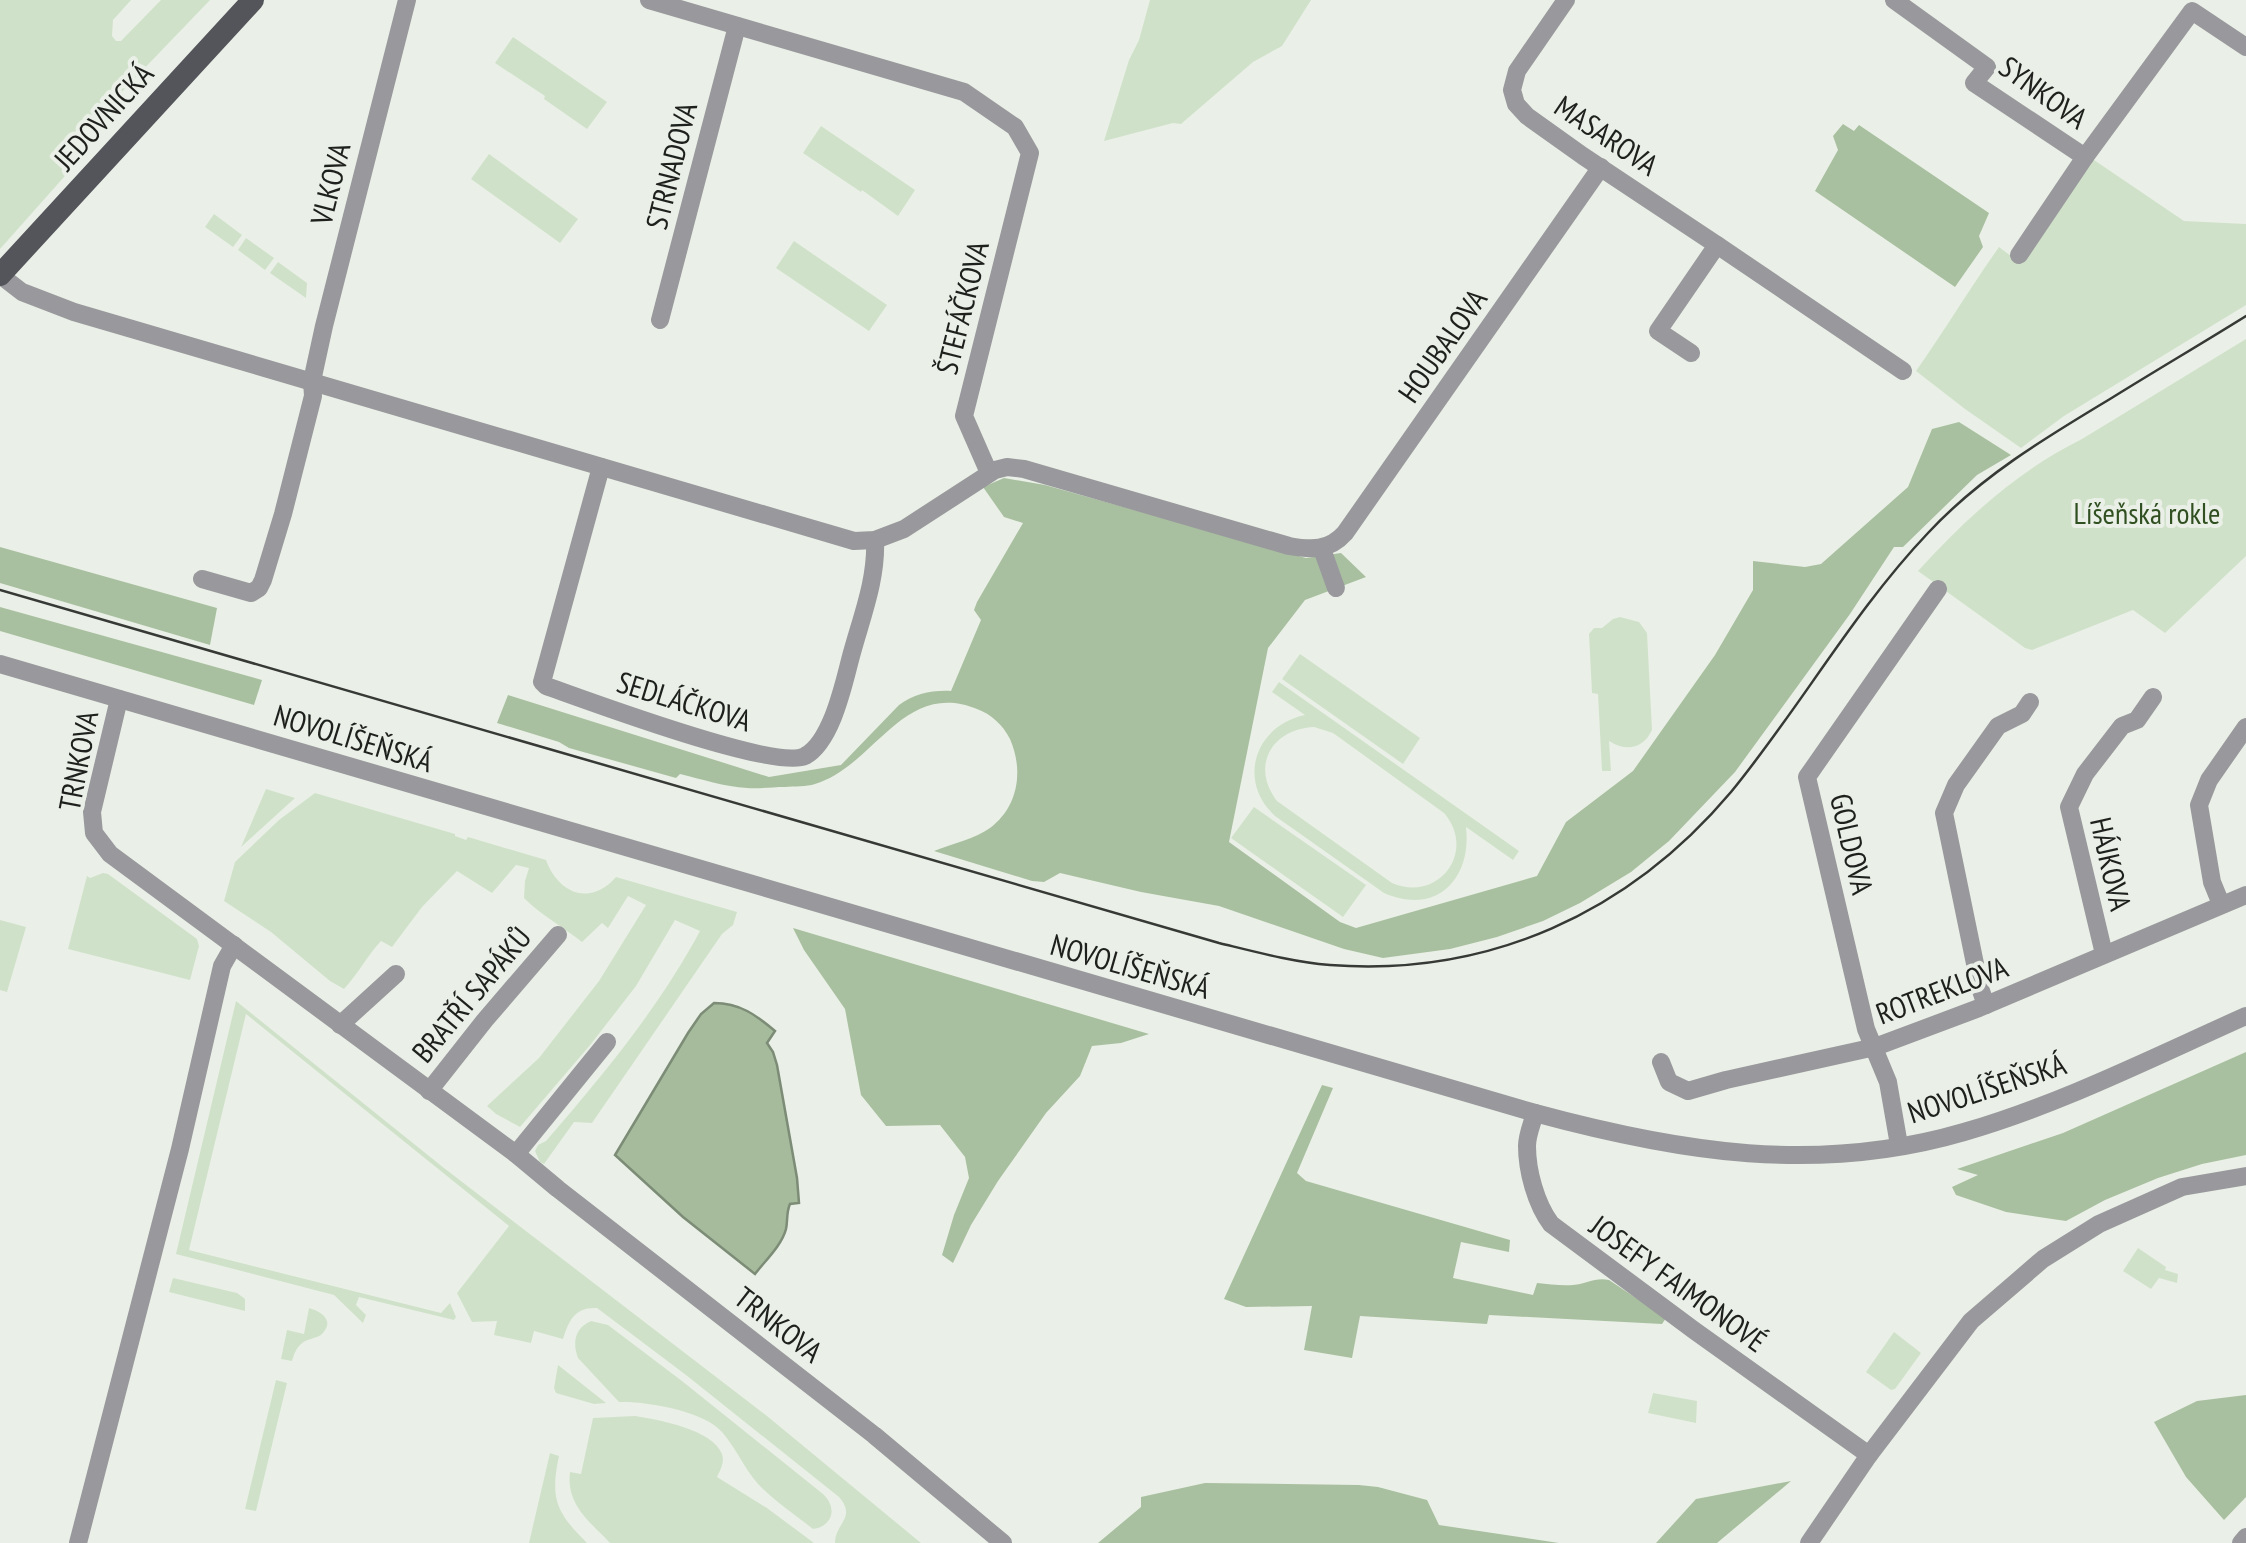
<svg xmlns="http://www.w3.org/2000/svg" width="2246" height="1543" font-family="'PT Sans Narrow',sans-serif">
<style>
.green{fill:#d0e1ca;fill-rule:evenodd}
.forest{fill:#a9c0a0}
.water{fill:#a5bb9c;stroke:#7c8c76;stroke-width:2.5}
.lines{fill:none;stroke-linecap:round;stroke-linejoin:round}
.minor{stroke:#99999d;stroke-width:18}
.major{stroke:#54545b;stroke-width:22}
.tram{stroke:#363935;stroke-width:2.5}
.labels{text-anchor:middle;stroke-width:8;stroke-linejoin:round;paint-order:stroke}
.street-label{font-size:30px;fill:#1e201d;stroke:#eaf0e7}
.park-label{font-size:30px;fill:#315022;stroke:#eaf0e7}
</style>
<rect width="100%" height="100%" fill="#eaf0e7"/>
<!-- green -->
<g class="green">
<polygon points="0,0 131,0 113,20 112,36 116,41 121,41 161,0 210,0 113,101 92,116 73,136 88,150 0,249"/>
<polygon points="1150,0 1311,0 1282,46 1253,62 1181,124 1173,123 1104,141 1129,60 1139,40"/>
<polygon points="513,37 607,102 587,129 544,99 545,96 495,63"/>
<polygon points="821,126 915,190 898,216 862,190 861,192 803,153"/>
<polygon points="489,154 578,219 560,243 471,179"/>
<path d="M2094,160L2184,221L2246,224V305L2064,416L2021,448L1965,409L1916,371C1945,330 1970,288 1999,247L2019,262Z"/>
<polygon points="214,214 242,235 233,247 205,227"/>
<polygon points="246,238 274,258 265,270 238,250"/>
<polygon points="794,241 887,305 869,331 776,268"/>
<polygon points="278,262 307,283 306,298 270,273"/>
<path d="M2246,339V556L2165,633L2133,610L2032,650L2025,648L1918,571C1965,519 2019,470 2082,439Z"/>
<path d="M1620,617L1639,622L1647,633L1652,730C1643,749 1626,752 1609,741L1611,771H1602L1598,694L1592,693L1589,634L1594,628H1602L1613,619Z"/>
<polygon points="1300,654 1420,738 1403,764 1282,679"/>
<path d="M1279,682L1519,851L1513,860L1466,827C1472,879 1436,916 1384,893L1275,816C1236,780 1256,725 1305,715L1272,692ZM1314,727L1333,733L1444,813C1477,851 1439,903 1392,883L1277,801C1250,766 1272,729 1314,727Z"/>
<polygon points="266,789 295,798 241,847"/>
<path d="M315,793L455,834V836L466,840L468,837L546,860C558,893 590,907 616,877L737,912L733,925L722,934L592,1123L574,1122L544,1164L540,1162L535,1151L538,1145L546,1141C603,1075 658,1009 700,931L675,920L636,986L591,1044L520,1127L496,1114L487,1106L539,1058L599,981L646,905L628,896L608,928L602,923L582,942C563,927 541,915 524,898L525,881L529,868L516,865L492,893L457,871L422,907L392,947L381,941C367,956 358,974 344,989L330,981L271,932L224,901L235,862L279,820Z"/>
<polygon points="1254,807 1366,885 1343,917 1231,838"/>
<polygon points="103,873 108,874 197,939 199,946 190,980 68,949 87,876 90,878"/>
<polygon points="0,920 26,927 7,992 0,990"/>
<path d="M236,1001L444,1168L767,1416L921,1543H835C835,1523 857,1518 839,1497L686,1375L597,1308C575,1307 569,1320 563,1339L534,1331L531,1343L494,1335L497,1321L472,1322L457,1293L509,1226L246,1014L189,1250L441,1313L450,1303L456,1317L454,1320L359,1297L356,1305L366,1315L363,1323L334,1295L176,1254Z"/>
<polygon points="2138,1248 2166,1267 2165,1270 2178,1274 2177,1283 2159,1278 2151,1289 2123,1271"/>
<polygon points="173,1278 237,1293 245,1299 245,1311 169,1292"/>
<path d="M309,1308C320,1311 335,1320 323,1333C318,1339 306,1338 300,1345C295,1350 294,1355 292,1361L281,1359L287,1330L304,1334Z"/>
<path d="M591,1321L608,1325L682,1381L823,1494C837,1507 834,1526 813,1529C794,1514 774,1501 758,1484C744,1468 736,1448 722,1432C704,1411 646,1401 619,1402L578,1358C572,1342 575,1328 591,1321Z"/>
<polygon points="1894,1332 1921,1353 1895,1389 1891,1390 1866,1372"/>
<polygon points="558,1365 606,1403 594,1404 556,1393 554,1388"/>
<polygon points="276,1380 287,1383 256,1511 245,1509"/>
<polygon points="1653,1393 1697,1401 1696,1423 1648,1413"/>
<path d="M635,1416C659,1420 712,1429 722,1454C725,1462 720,1471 717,1477L767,1508L814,1543H610C589,1521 566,1504 570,1472L581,1474L593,1418Z"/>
<path d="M550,1453L559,1456C550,1499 556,1512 587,1543H529Z"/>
</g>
<!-- forest -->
<g class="forest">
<polygon points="1843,124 1854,131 1859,125 1989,213 1979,236 1983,247 1955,287 1815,191 1838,150 1833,136"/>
<path d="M1959,422L2011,455L1977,475L1903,547H1894L1850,614L1735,772L1669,841L1631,872L1580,903L1543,921L1497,937L1450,949L1383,958L1344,949L1219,906L1141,892L1060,873L1044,882L1032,881L934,851C951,844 975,839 990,828C1018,807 1024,771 1010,739C1003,725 991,714 977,709C903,679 875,766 815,784C806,787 795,786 785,787C772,787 759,789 747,788C725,787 701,779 680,774L676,778L569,748L559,742L497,723L508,695L769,777L841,765L899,705C914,694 932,690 951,691L981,620L974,610L977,602L1023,523L1004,517L983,487L1004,478L1045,485L1306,558L1341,553L1366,577L1305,600L1268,648L1229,842L1340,922L1356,928L1537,876L1566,822L1633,771L1715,655L1753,590V561L1805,567L1821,564L1908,487L1932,429Z"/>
<polygon points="0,547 217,608 210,645 0,583"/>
<polygon points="0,607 262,680 254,705 0,631"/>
<polygon points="793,928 1112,1023 1149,1034 1121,1043 1092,1046 1080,1076 1046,1113 998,1181 971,1225 953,1263 942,1255 954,1215 969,1178 965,1157 940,1125 886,1126 861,1095 845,1009 804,950"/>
<polygon points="2246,1052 2246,1155 2202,1164 2158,1178 2105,1200 2066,1221 2006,1212 1956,1195 1952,1187 1978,1175 1957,1169 2063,1133"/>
<path d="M1322,1085L1333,1088L1297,1173L1306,1181L1510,1240L1509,1252L1461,1242L1453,1278L1533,1295L1537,1283C1549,1284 1561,1286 1573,1285C1587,1284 1595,1277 1609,1280L1666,1318L1662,1324L1489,1315L1487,1324L1360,1316L1352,1358L1304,1350L1312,1306L1246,1307L1224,1299Z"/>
<polygon points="2246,1395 2246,1497 2224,1520 2186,1477 2154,1422 2197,1401"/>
<polygon points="1791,1481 1717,1543 1656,1543 1696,1499"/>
<polygon points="1205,1483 1359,1485 1378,1487 1427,1500 1439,1525 1559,1543 1098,1543 1141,1507 1141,1497"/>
</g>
<!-- water -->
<path class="water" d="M714,1003C740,1003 756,1015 775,1031L767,1043L773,1052L777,1065L797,1178L799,1203L790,1204C786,1213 788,1220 786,1229C782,1245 765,1261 755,1274L683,1217L615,1155L688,1033L701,1014Z"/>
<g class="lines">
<!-- minor -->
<g class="minor">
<polyline points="649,0 964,92 1015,127 1030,153 964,416 989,473"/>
<polyline points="1566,0 1517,71 1512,90 1516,104 1527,116 1583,156 1717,245 1658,331 1691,353"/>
<polyline points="1894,0 1987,67 1974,83 2085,157"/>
<polyline points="1717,245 1903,371"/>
<polyline points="2019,255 2085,157 2192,11 2246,47"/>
<path d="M0,275L22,292L74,312L854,541L875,540L904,529L995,470L1007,467L1024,469L1289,546C1311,550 1329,551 1345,533L1601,167"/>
<polyline points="660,320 737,26"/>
<path d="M601,467L542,682L546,686C586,700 775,771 805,756C831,742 843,687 850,660C860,621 877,581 875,540"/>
<polyline points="1322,549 1336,588"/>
<polyline points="202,579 251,593 259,588 263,580 283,514 313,396 312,381 324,326 407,0"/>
<path d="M0,664L1535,1113C1679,1152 1817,1175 1964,1132C2061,1104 2154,1057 2246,1016"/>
<polyline points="119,699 92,812 94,833 110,854 516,1154 558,1189 874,1435 1003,1543"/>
<polyline points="2221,904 2212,882 2199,805 2209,780 2246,727"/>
<polyline points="2104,954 2069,807 2085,774 2122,726 2137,720 2153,697"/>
<polyline points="1986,1005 1980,988 1944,813 1956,785 1998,726 2022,714 2030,702"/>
<polyline points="340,1025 396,974"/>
<polyline points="1661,1062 1669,1082 1688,1091 1726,1080 1875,1047 1979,1008 2246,895"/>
<polyline points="429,1091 485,1020 558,935"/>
<path d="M1535,1113C1532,1124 1527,1135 1527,1146C1527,1171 1536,1204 1551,1224L1695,1331L1869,1455"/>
<polyline points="1899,1145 1888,1082 1866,1029 1807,777 1938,589"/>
<polyline points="516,1154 607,1042"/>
<polyline points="78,1543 180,1149 222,966 234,945"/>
<polyline points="1809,1543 1869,1455 1971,1321 2043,1259 2099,1224 2182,1187 2246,1176"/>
<polyline points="2241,1543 2246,1537"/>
</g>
<!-- major -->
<polyline class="major" points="0,275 253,0"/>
<!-- tram -->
<path class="tram" d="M0,590L1219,943C1256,952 1293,962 1330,965C1489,977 1629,913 1731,792C1800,708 1853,612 1928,533C1980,477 2045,438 2110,399C2155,371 2201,344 2246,316"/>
</g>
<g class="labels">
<!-- street labels -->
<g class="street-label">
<text transform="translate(2043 93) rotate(36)" y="10">SYNKOVA</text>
<text transform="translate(104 117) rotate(-48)" y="10">JEDOVNICKÁ</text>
<text transform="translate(1606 136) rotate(34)" y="10">MASAROVA</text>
<text transform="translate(672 166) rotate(-76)" y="10">STRNADOVA</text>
<text transform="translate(331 184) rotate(-76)" y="10">VLKOVA</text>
<text transform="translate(963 308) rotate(-76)" y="10">ŠTEFÁČKOVA</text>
<text transform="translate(1443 346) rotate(-55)" y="10">HOUBALOVA</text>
<text transform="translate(684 702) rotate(17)" y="10">SEDLÁČKOVA</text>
<text transform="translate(353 739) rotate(17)" y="10">NOVOLÍŠEŇSKÁ</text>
<text transform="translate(79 761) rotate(-79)" y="10">TRNKOVA</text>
<text transform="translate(1851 844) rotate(77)" y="10">GOLDOVA</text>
<text transform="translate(2110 864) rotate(77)" y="10">HÁJKOVA</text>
<text transform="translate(1130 967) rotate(16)" y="10">NOVOLÍŠEŇSKÁ</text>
<text transform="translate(1942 991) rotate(-21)" y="10">ROTREKLOVA</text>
<text transform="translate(472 995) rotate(-50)" y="10">BRATŘÍ SAPÁKŮ</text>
<text transform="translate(1987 1089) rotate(-18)" y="10">NOVOLÍŠEŇSKÁ</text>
<text transform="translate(1678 1284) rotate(36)" y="10">JOSEFY FAIMONOVÉ</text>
<text transform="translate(778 1325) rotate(38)" y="10">TRNKOVA</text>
</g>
<!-- park labels -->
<g class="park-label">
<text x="2147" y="524">Líšeňská rokle</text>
</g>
</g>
</svg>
